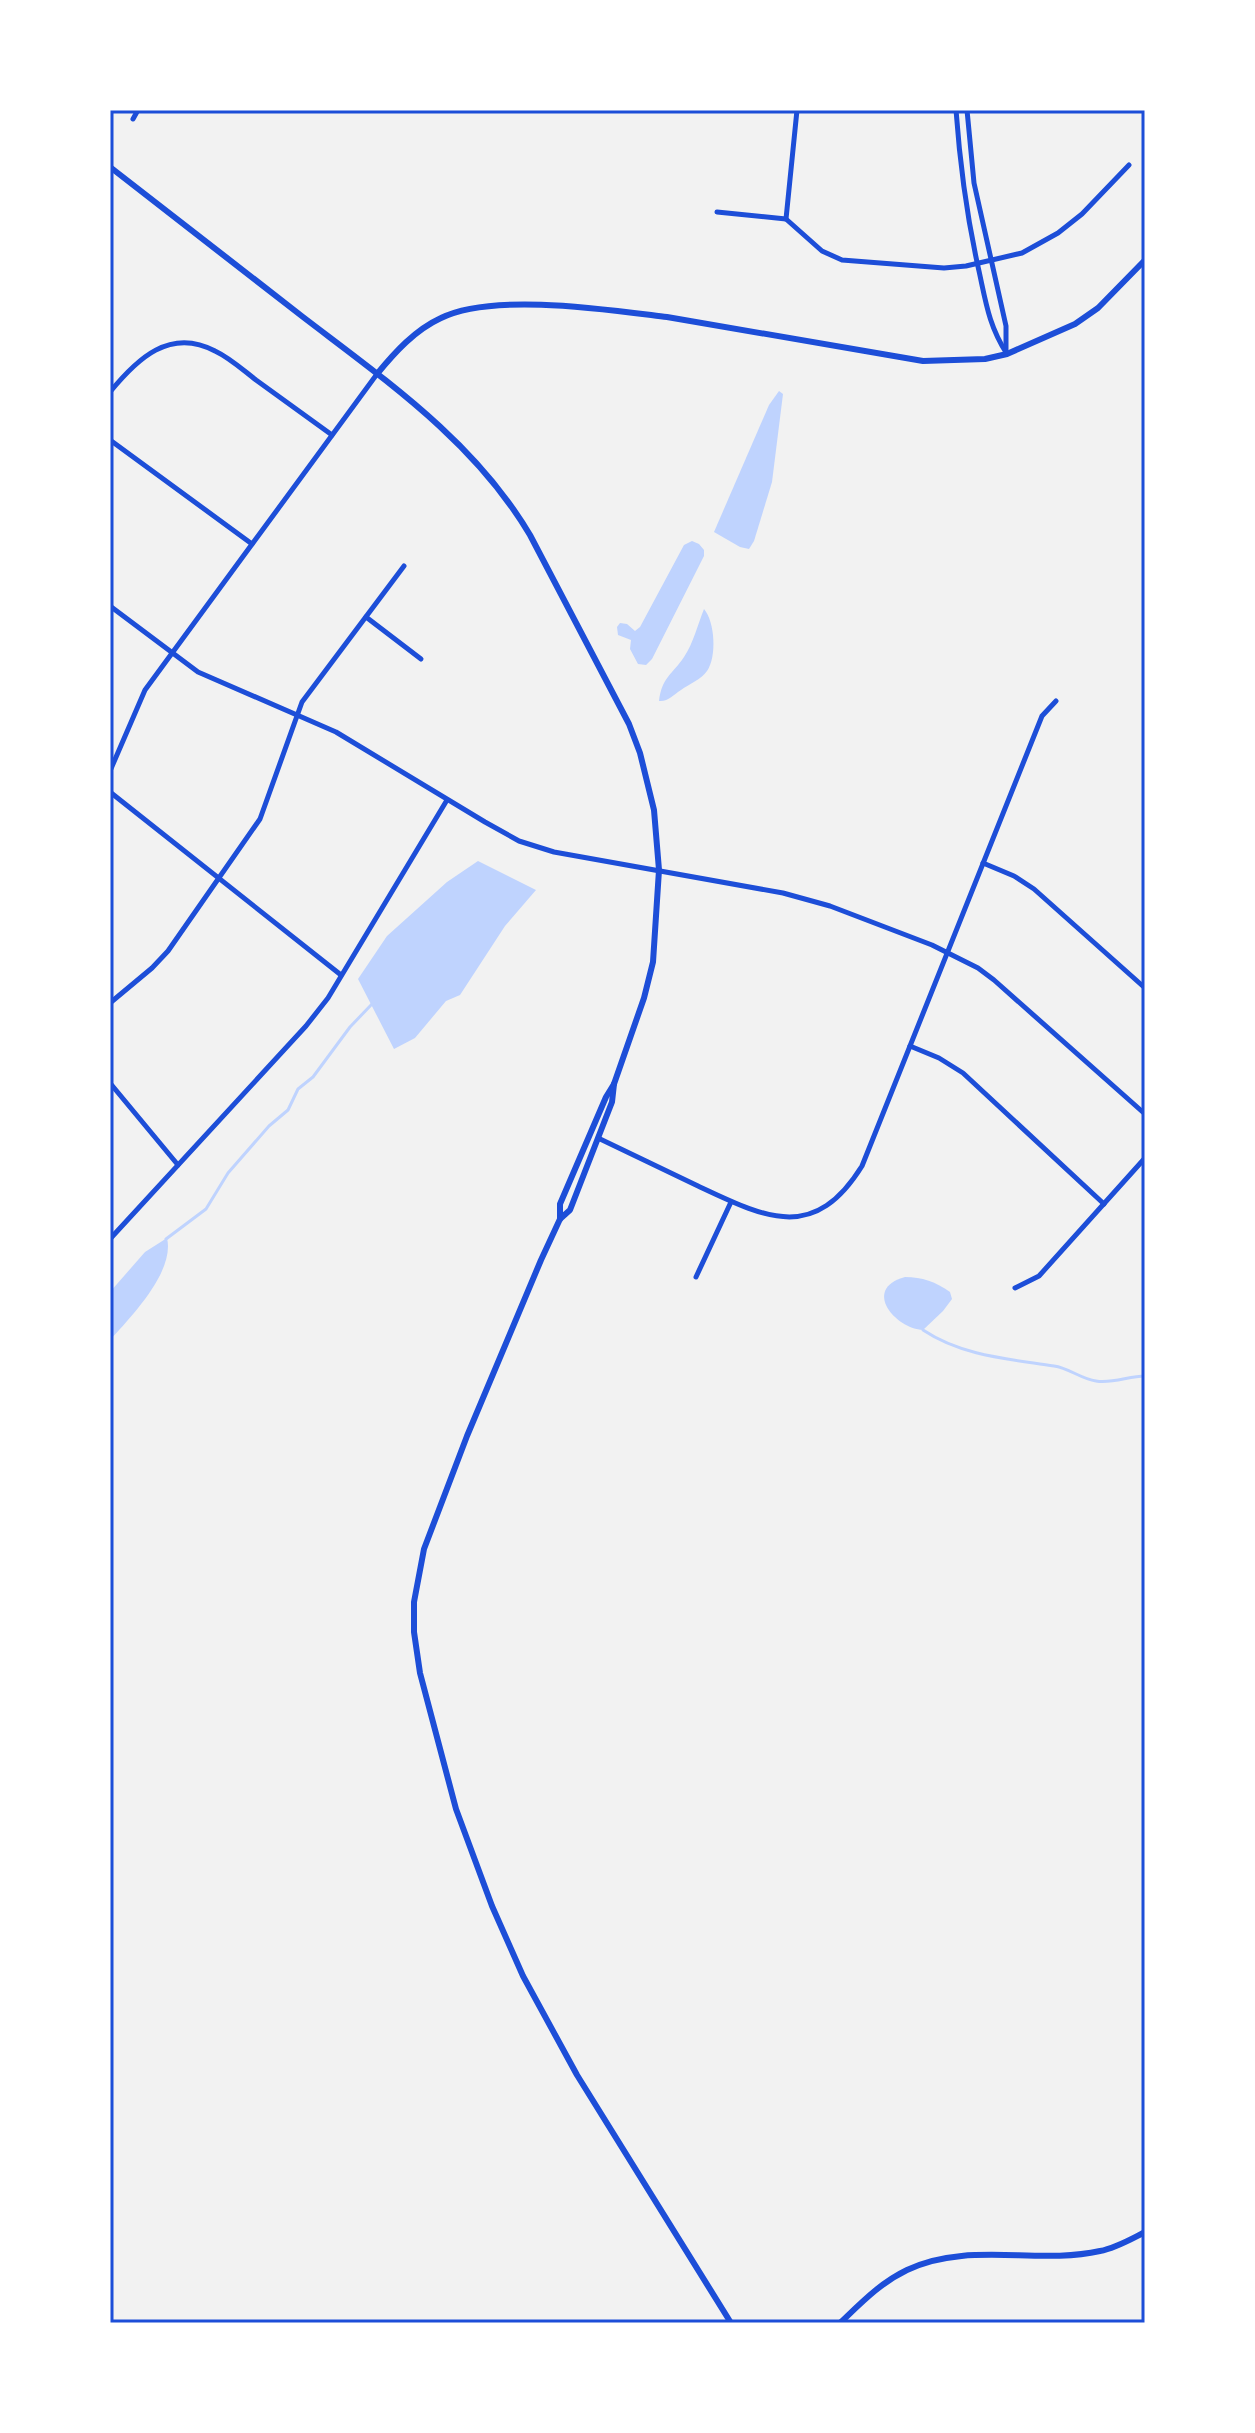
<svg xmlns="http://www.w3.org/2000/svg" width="1255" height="2433" font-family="'Sofia Sans Condensed',sans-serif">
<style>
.water{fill:#bfd3fe}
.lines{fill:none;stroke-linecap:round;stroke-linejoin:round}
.stream{stroke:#bfd3fe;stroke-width:3}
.minor{stroke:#1d4ed8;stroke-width:5}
.tertiary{stroke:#1d4ed8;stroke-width:6}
.neatline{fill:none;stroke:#1d4ed8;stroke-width:3}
</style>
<rect width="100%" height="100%" fill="#f2f2f2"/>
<!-- water -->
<g class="water">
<polygon points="779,391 783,394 772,482 754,541 749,549 740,547 714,532 769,405"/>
<polygon points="692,541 699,544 704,550 704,556 652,659 646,665 638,664 630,649 631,640 618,635 617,627 620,623 627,624 635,631 640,627 684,545"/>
<path d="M704,609C715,622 717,657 707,671C702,679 689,684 681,690C673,695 668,702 659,701C662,677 672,675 684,657C693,644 698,624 704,609Z"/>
<polygon points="478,861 536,890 505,926 460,995 446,1001 415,1038 394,1049 358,979 387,936 447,882"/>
<path d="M167,1238C175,1271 132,1316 110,1340V1292L145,1252Z"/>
<path d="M905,1277C922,1277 936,1282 950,1292L952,1299L943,1311L923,1330C896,1329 861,1289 905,1277Z"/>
</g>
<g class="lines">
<!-- stream -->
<g class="stream">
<polyline points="166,1239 206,1209 228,1173 269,1126 288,1110 298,1089 313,1077 350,1027 372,1004"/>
<path d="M923,1330C962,1356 1009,1359 1054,1366C1069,1368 1081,1379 1096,1381C1112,1384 1129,1376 1145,1376"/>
</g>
<!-- minor -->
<g class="minor">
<path d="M956,110C960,165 967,218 979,271C986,303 989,326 1007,354"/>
<polyline points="967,110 974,183 1006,326 1006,353"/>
<polyline points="133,119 138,110"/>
<polyline points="717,212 786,219 822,251 842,260 944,268 966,266 1022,253 1058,233 1082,214 1129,165"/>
<polyline points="786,219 797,110"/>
<path d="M110,392C137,359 170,327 215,351C230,358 243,370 256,380C281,398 307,417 332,435"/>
<polyline points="110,440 252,544"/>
<polyline points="110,606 198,672 336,732 485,822 519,841 554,852 783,893 830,906 932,945 978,968 994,980 1145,1114"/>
<polyline points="366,617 421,659"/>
<polyline points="110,771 145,690 377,374"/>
<polyline points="110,792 341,975"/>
<polyline points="983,863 1014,876 1034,889 1145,988"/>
<polyline points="110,1003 152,968 168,951 260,819 302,702 404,566"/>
<polyline points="910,1046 939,1058 963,1073 1104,1204"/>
<polyline points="110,1083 178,1165"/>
<path d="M598,1138C631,1154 665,1170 698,1186C766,1218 814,1243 862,1166L1042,716L1056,701"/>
<polyline points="110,1239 306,1026 328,998 447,800"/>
<polyline points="696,1277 731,1202"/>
<polyline points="1015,1288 1039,1276 1145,1158"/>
</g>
<!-- tertiary -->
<g class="tertiary">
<path d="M110,167C174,217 238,267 303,317C388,382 475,442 530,535L629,724L640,753L654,810L659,870L653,962L644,998L614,1084L606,1097L560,1204V1219"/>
<path d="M377,374C395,352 415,330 441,318C493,292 610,310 667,317L923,361L985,359L1007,354L1075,324L1098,308L1145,260"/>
<polyline points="614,1084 612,1102 570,1210 560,1219 541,1260 467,1436 424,1549 414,1602 414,1632 420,1673 456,1809 492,1906 523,1976 577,2075 731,2323"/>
<path d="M840,2323C861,2303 880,2283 907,2270C967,2241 1037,2265 1100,2251C1116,2248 1131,2239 1145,2232"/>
</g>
</g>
<!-- border -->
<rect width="1255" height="2433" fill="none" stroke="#ffffff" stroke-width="224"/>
<rect x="112" y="112" width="1031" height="2209" class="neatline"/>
</svg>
